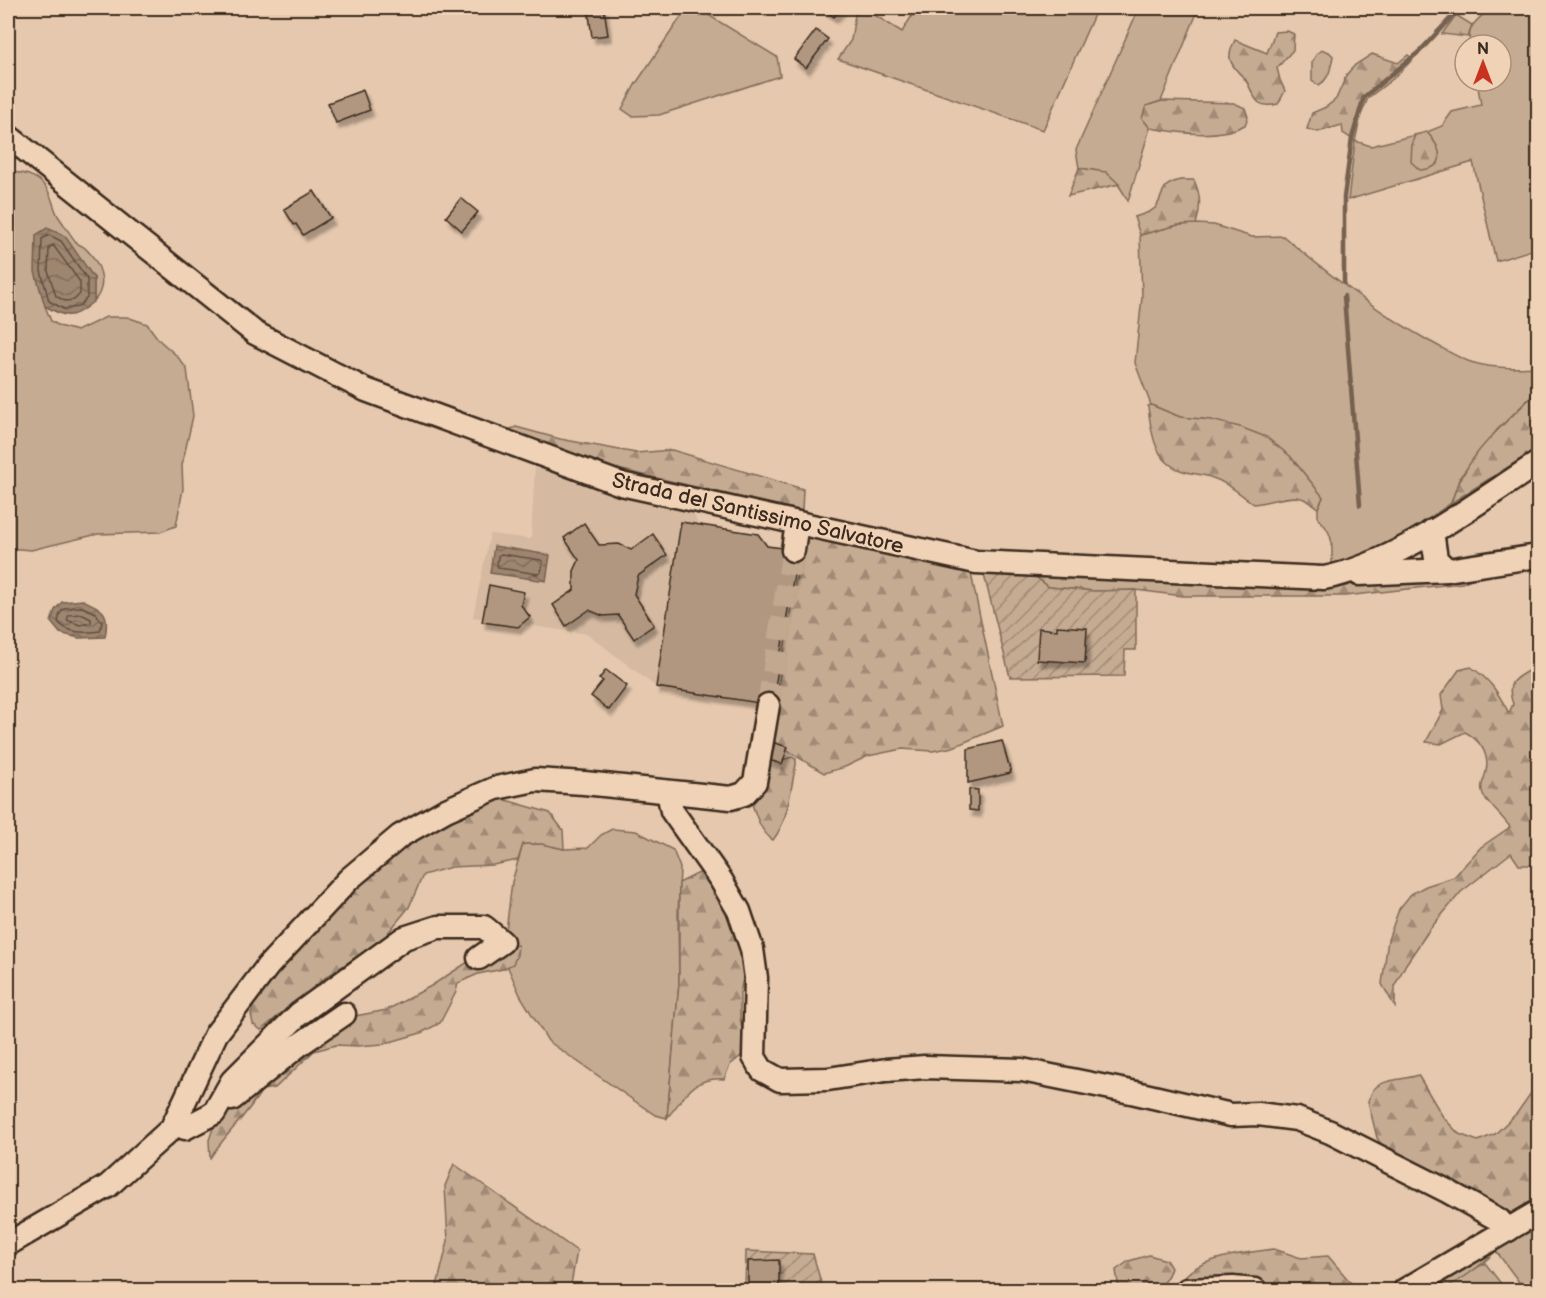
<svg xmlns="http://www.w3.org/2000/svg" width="1546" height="1298" font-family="'Balsamiq Sans',sans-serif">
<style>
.built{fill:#d5b9a0}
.green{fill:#c5ab92;stroke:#806a58;stroke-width:1.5}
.forest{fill:url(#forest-firs);stroke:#806a58;stroke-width:1.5}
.garden{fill:url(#garden-furrows);stroke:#806a58;stroke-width:1.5}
.water{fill:url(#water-waves);stroke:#76614f;stroke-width:1.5}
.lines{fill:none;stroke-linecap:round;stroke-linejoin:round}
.shore{stroke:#624e3f;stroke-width:1.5}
.stream{stroke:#76614f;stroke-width:4.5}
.building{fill:#b19780;stroke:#3b2a1e;stroke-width:1.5;filter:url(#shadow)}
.minor-tunnel{stroke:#c3a890;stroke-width:22;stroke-dasharray:22 11;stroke-linecap:butt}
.minor-casing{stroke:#3b2a1e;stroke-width:27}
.minor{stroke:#f0d2b6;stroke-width:22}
.labels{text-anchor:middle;stroke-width:4.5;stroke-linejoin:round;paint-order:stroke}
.street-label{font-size:21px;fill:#3b2a1e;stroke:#f0d2b6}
</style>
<defs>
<pattern id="forest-firs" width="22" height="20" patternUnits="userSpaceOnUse" patternTransform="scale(1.5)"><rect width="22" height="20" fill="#c5ab92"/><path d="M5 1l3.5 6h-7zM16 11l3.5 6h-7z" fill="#a18b77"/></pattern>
<pattern id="garden-furrows" width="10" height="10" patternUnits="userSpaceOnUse" patternTransform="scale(1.5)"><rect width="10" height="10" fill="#c5ab92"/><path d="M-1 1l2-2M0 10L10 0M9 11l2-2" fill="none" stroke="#a18b77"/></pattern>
<pattern id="water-waves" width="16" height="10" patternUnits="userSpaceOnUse" patternTransform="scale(1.5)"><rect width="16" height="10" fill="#9d8570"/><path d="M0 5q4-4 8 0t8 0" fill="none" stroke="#816d5b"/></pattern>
<filter id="shadow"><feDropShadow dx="3.5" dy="6" stdDeviation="1.5" flood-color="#0004"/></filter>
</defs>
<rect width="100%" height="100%" fill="#e5c8ad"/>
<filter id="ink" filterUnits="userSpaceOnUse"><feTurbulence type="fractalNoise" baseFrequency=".0167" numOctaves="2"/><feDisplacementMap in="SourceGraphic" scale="12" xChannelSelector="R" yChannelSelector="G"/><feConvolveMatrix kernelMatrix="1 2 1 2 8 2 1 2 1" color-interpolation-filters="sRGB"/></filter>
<g filter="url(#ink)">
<!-- built -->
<polygon class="built" points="535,468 693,512 698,525 758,534 767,546 798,550 772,705 656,687 588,634 473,617 490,534 531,539"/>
<!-- green -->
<g class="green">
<polygon points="687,8 697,8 777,57 780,76 659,115 632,116 622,109 635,85"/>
<polygon points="856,8 873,9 873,14 902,32 913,14 903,8 1097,8 1043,130 838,59 851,40"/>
<path d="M1139,8H1199L1161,101L1146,106L1143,118L1150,128L1128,201C1113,173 1110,173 1079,168L1076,150Z"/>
<path d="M1491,8H1538V248L1496,261L1473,162L1348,200L1355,141L1371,146L1415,135L1412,143L1438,164C1441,150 1436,143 1427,132L1442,126L1452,112L1481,105L1477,81H1501V45H1470C1466,26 1478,19 1491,8Z"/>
<path d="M1323,50L1329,52L1333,56C1331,67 1329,81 1318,85L1312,81V63L1317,53Z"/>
<path d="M8,172C20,172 33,174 42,183C52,192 52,205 58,216C64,224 70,235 77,243C79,245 83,246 85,248C100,262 109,284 94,301V278L45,306L51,321L59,326L77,331L106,317H127L147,324L159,340L177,356L187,369L193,416L182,465L183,489L176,526L160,532L98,534L31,550L8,548Z"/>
<path d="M1196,224L1214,225L1252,237L1283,236C1329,275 1376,311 1429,341C1443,348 1459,359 1474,363C1496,369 1517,368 1538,367V390L1497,430L1460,477L1451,503L1412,530L1360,556L1332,564C1332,543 1334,534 1318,518V508L1323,497L1290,456L1211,420L1180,417L1151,405L1135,363L1142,297L1140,235L1178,225Z"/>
<polygon points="612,829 636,831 673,850 680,868 678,915 679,983 667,1118 655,1115 548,1041 520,995 503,956 512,882 523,844 542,844 564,849 588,848 601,835"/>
<polygon points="1538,1217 1538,1290 1525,1290 1496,1251 1496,1242"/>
<polygon points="1485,1263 1506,1290 1438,1290"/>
</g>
<!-- forest -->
<g class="forest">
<polygon points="1456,15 1472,25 1468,37 1442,34"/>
<path d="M1287,31L1294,34L1293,50L1277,68L1280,80L1285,91L1278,104C1252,110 1256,94 1244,78C1239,73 1232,67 1230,59C1229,53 1232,46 1235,40L1267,53L1275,32Z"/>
<polygon points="1372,54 1398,63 1408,55 1413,59 1394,78 1368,98 1361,115 1355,141 1343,133 1342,125 1318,132 1307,129 1312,113 1326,107 1336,99 1347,74 1355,65"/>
<path d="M1162,101L1234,103L1245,108L1248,117L1245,125C1218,139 1179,133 1150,128L1142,118L1146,106Z"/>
<path d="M1427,132C1441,148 1449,168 1420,170L1411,162L1412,143L1415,135Z"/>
<polygon points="1079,168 1106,172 1119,184 1068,196"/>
<path d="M1180,180H1194C1201,195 1201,207 1196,224L1178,225L1140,235L1134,217C1141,215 1151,213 1156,207C1166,192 1158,186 1180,180Z"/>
<path d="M1538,390V448L1451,503C1467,451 1503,427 1538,390Z"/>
<path d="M1151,405L1180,417L1211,420L1240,427L1266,437L1290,456L1323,497L1318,508C1313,505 1307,499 1301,498C1290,494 1267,503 1254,504C1240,494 1227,482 1210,477C1202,474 1192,474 1183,471C1154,462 1151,432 1148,406Z"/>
<polygon points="516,427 560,439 636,453 672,450 803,489 802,511 587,462 502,432"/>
<path d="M803,535L970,569L1003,726L953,747L933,751L902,749L868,756L845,767L824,773L775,743L772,753L775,762L792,757L796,759V765C790,789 789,820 773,840C759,831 755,811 749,796L769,740Z"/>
<polygon points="1483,553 1483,571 1476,577 1462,583 1345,596 1183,596 1136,590 1094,591 1049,587 1029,572 1280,579 1429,562"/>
<path d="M1538,663V863L1535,865H1519L1511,853L1461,892L1430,929L1406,964L1395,985V1007L1382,984L1388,940L1399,909L1411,894L1426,886L1454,877L1481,847L1510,827C1504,818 1486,802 1483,794C1479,785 1485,779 1486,771C1490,754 1479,739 1465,732L1441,744L1426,742L1443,710L1441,695L1459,670L1471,667C1492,681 1497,692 1509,713L1513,704C1503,675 1522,679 1538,663Z"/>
<polygon points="499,798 550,813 563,830 564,849 542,844 523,844 518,860 493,865 451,867 423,875 409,907 383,939 326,977 261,1030 253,1024 251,1014 256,998 319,923 392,847 429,825"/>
<path d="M711,872L734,904L745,968L740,993V1017L746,1052L730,1065L724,1079C693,1076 685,1097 667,1118L679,983V883L699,873Z"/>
<path d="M518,945L517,955L513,964L503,969L478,974L458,983L456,992L440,1023L421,1033L383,1044L358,1046L336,1045L314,1051L275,1088L262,1090C247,1115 226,1134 210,1158L209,1140L219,1111L334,1027L355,1016L387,1010L431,986L471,960L505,946Z"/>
<path d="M1418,1075L1443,1117L1459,1134L1478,1141L1495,1134L1517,1113L1538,1083V1202L1518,1215L1495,1207L1389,1156L1377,1138L1368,1101C1370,1097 1372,1090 1375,1088C1386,1078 1406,1080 1418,1075Z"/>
<polygon points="454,1164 577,1251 570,1290 436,1290 448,1241 445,1186"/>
<path d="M1496,1242V1251C1484,1263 1454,1287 1437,1290C1430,1292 1421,1290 1413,1290Z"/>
<path d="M1274,1249L1301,1258L1328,1256L1357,1290C1298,1290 1239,1288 1180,1288C1181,1285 1181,1282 1183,1279C1197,1257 1251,1252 1274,1249Z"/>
<path d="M1149,1255L1166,1260L1171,1268C1162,1295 1143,1291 1119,1290L1116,1270L1129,1261Z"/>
</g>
<!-- garden -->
<g class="garden">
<polygon points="983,571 1029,572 1049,587 1094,591 1136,590 1136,650 1125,650 1124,676 1010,677"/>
<polygon points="746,1251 813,1254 823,1290 745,1290"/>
</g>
<!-- water -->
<g class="water">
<path d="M47,228L65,236L94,278V301C73,319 68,319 45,306L35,272L36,235Z"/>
<polygon points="494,546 550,555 546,581 490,573"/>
<path d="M83,600C104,610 110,612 105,637L79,638L60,633L51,622L55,610L62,602Z"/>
</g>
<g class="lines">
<!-- shore -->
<g class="shore">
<polygon points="49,235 61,241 87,279 87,298 78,307 64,309 49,301 41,271 42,239"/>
<polygon points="53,245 80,282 80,294 74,300 65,301 56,296 48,271 49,248"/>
<polygon points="501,554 541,560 543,562 541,572 538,574 499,568 497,565 498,556"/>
<path d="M82,607L96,613L102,623L100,631C85,633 68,634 58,622L60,613L65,608Z"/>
<polygon points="81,614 91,619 91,623 80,625 67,620 69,615"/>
</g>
<!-- stream -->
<g class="stream">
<polyline points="1344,283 1344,197 1352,138 1364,97 1420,51 1460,8"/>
<polyline points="1344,296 1360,505"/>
</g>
</g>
<!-- building -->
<g class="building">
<polygon points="588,8 604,8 608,35 592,37"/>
<polygon points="822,8 842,8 834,17"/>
<polygon points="816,30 828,39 806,68 794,59"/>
<polygon points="363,90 370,110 336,123 328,103"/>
<polygon points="314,191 331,218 303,235 296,224 294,225 284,209"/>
<polygon points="461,198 478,212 462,231 446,217"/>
<polygon points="681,522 758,534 767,546 798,550 772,705 656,687"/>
<polygon points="584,523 599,545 619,544 631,550 653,534 667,555 638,576 634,594 654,625 634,639 618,615 603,616 589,610 566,626 553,605 574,590 574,571 579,560 564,538"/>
<polygon points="489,585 524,592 521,605 530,617 518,627 482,622"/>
<polygon points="1057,626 1087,628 1085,663 1037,660 1039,628 1057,630"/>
<polygon points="606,670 627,686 609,710 591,696 603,681 599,679"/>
<polygon points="1002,741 1011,773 968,783 968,749"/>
<polygon points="775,743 788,747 782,764 769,760"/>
<polygon points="969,789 978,790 978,811 969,810"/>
<polygon points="779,1260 779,1290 748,1290 748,1261"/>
</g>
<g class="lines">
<!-- minor-tunnel -->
<polyline class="minor-tunnel" points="768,705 793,550"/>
<!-- minor casing -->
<g class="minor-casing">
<g id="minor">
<path d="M8,136L255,333L366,390L621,484L976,562L1324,578C1396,565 1477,502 1538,463"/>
<polyline points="1432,531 1436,559 1447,570 1538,556"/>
<polyline points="793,550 797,523"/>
<polyline points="1359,574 1447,570"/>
<polyline points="668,792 672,811 721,880 739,911 752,949 756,978 754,1057 762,1070 780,1080 828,1079 886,1070 925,1067 1022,1070 1136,1093 1231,1115 1258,1114 1297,1119 1330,1132 1447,1191 1499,1220 1508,1230"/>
<polyline points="232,1099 299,1045 344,1014"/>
<polyline points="174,1123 185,1128 214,1113 232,1081 299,1014 404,938 438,927 484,927 502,942 479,958"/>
<polyline points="8,1244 108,1186 172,1128 216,1034 268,966 349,879 400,836 446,810 496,788 535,780 584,783 731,798 744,794 755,782 768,705"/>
<polyline points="1187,1290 1233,1288 1255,1290"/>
<polyline points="1405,1290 1538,1212"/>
</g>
</g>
<!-- minor -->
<use href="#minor" class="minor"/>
</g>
</g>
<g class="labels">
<!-- street labels -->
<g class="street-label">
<text transform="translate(758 513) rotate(13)" y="7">Strada del Santissimo Salvatore</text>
</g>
</g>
<!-- margin -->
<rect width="1546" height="1298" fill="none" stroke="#f0d2b6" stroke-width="30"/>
<rect x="15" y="15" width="1516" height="1268" fill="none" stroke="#3b2a1e" stroke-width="2" filter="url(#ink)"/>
<!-- north arrow -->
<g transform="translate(1483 63)"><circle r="28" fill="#f0d2b6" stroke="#a88f79" stroke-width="1.5"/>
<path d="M0-4.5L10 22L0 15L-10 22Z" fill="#c8321e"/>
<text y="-9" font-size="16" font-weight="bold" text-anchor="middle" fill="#3b2a1e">N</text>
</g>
</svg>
